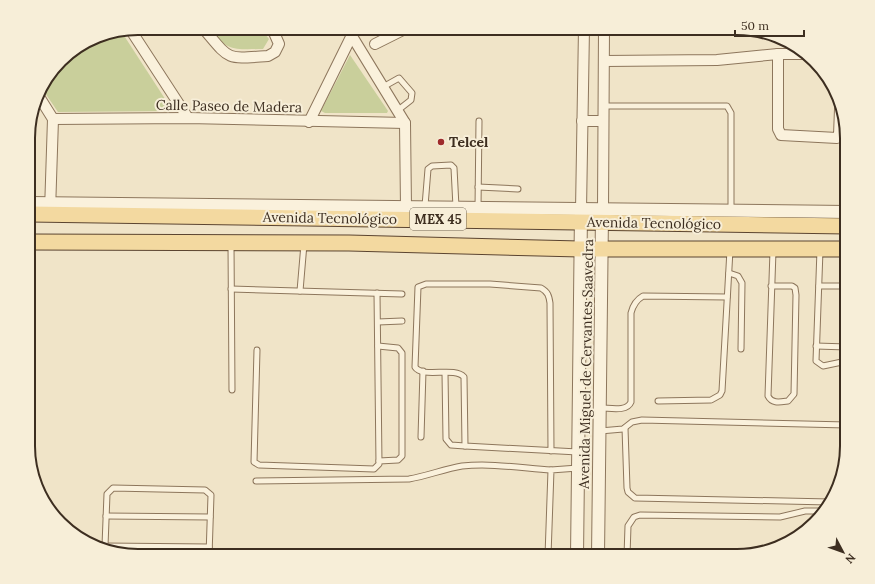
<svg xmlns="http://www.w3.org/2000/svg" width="875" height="584" font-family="Lora,serif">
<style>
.green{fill:#c9cf9b}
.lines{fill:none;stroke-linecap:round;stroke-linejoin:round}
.service-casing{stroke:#8d765c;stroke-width:7}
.minor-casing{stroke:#8d765c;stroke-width:12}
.tertiary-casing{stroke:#8d765c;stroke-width:14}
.primary-casing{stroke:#5b4430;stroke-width:17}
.service{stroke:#faf1dc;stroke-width:5}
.minor{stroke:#faf1dc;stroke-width:10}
.tertiary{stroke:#faf1dc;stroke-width:12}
.primary{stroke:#f3d9a0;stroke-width:15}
.poi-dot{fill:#9e2a2b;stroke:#f7eed8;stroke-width:1.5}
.labels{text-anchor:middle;stroke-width:4;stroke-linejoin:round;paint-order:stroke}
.shield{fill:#f7eed8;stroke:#756857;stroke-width:1}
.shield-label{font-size:13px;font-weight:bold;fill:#3d2e20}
.street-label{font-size:14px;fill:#3d2e20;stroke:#f7eed8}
.poi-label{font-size:14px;font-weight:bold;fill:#3d2e20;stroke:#f7eed8;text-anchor:start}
.rim{fill:none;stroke:#3d2e20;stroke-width:2}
</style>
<rect width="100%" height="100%" fill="#f0e4c8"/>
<!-- green -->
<g class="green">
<path d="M216,28H260L269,39L263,49C242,49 224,53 213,30Z"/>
<polygon points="121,31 169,105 170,111 58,112 41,87 65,55 96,36"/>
<polygon points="350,55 388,111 387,113 325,113 321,111"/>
</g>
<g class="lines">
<!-- service casing -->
<g class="service-casing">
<g id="service">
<polyline points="383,87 399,78 412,93 411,100 397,111"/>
<polyline points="604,106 727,106 731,113 731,211"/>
<polyline points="478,187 518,189"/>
<polyline points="425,206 428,169 432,166 451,165 454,168 456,207"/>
<polyline points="478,208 479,121"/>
<polyline points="231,244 232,390"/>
<polyline points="820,250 816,361 823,366 842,362 846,354 847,344"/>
<polyline points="729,273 738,276 742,283 741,349"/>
<path d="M771,286H792L795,288L796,295L794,394L788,401C780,402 772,404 768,396L773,251"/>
<polyline points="819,286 847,286"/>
<polyline points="231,289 402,294"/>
<polyline points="300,291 304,244"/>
<polyline points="378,322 402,321"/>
<polyline points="378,346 398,348 402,353 402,456 398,460 379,461"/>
<polyline points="816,346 847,347"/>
<polyline points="257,350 254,462 259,465 374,469 379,464 377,293"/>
<polyline points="445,373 446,439 451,445 465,446"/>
<polyline points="658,401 711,400 720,395 722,391 730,250"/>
<path d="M601,408C610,408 627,412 631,402V313C633,305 636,300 643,296L727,297"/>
<polyline points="625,428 627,488 628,492 635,498 830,502"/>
<polyline points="600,431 623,429 632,422 642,420 847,425"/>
<polyline points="421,437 423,371"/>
<path d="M551,451L550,303C549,296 548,292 541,288L490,284H426L418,287L415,367C423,379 454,366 464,377L465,446L578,452"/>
<path d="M256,481L409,479C427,476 444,469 462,466C492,463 522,468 551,470"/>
<polyline points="106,516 210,517"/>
<polyline points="105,546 107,494 113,488 205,490 211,495 209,556"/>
<polyline points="105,546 209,547"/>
<polyline points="548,556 551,470 578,468"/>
<polyline points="627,556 628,526 634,517 640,515 780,517 805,511 824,511"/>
</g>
</g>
<!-- minor casing -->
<g class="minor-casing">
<g id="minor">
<path d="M203,28C231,61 225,59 268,56L275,52L279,44L272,28"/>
<polyline points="347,28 405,123 406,208"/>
<polyline points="529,28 531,28"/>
<polyline points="130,29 188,118"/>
<polyline points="375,44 407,28"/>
<polyline points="778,54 778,129 781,135 837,138 839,135 840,109"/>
<polyline points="604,61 717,60 778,54 805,54"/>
<polyline points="38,95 53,119 50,211"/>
<polyline points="53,119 188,118 405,123"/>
<polyline points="582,121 603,121"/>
<polyline points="309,122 352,35"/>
<polyline points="603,209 604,28"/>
<polyline points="581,210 584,28"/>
</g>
</g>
<!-- tertiary casing -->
<g class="tertiary-casing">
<g id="tertiary">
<polyline points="29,203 847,212"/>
<polyline points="577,556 581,213"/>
<polyline points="598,556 602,215"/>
</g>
</g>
<!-- primary casing -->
<g class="primary-casing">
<g id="primary">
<polyline points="29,214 847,226"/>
<polyline points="29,242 349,243 580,249 847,249"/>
</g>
</g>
<!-- service -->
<use href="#service" class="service"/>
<!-- minor -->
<use href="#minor" class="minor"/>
<!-- tertiary -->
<use href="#tertiary" class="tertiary"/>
<!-- primary -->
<use href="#primary" class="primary"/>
</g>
<!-- markers -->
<circle class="poi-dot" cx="441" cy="142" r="4"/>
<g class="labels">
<!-- shield labels -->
<rect class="shield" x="410" y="208" width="56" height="22" rx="3"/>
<g class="shield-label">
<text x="438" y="224">MEX 45</text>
</g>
<!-- street labels -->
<g class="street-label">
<text transform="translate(229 106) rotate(1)" y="5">Calle Paseo de Madera</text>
<text transform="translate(330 218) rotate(1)" y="5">Avenida Tecnológico</text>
<text transform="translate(654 223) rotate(1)" y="5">Avenida Tecnológico</text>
<text transform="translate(586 364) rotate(-89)" y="5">Avenida Miguel de Cervantes Saavedra</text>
</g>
<!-- poi labels -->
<g class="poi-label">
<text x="449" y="147">Telcel</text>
</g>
</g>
<!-- crop -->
<path d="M0 0H875V584H0ZM138 35H737A103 103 0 0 1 840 138V446A103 103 0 0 1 737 549H138A103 103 0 0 1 35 446V138A103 103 0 0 1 138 35Z" fill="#f7eed8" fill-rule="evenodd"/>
<path class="rim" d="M138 35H737A103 103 0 0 1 840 138V446A103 103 0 0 1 737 549H138A103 103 0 0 1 35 446V138A103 103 0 0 1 138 35Z"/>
<!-- north arrow -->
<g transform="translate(843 552) rotate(131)" stroke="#f7eed8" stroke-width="3" paint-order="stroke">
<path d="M0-3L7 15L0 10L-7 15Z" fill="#3d2e20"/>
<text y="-6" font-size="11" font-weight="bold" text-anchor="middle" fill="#3d2e20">N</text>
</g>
<!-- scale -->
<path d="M735 30v6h69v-6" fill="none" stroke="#3d2e20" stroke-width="2"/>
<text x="741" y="30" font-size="12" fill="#3d2e20" stroke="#f7eed8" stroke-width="3" paint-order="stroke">50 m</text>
</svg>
